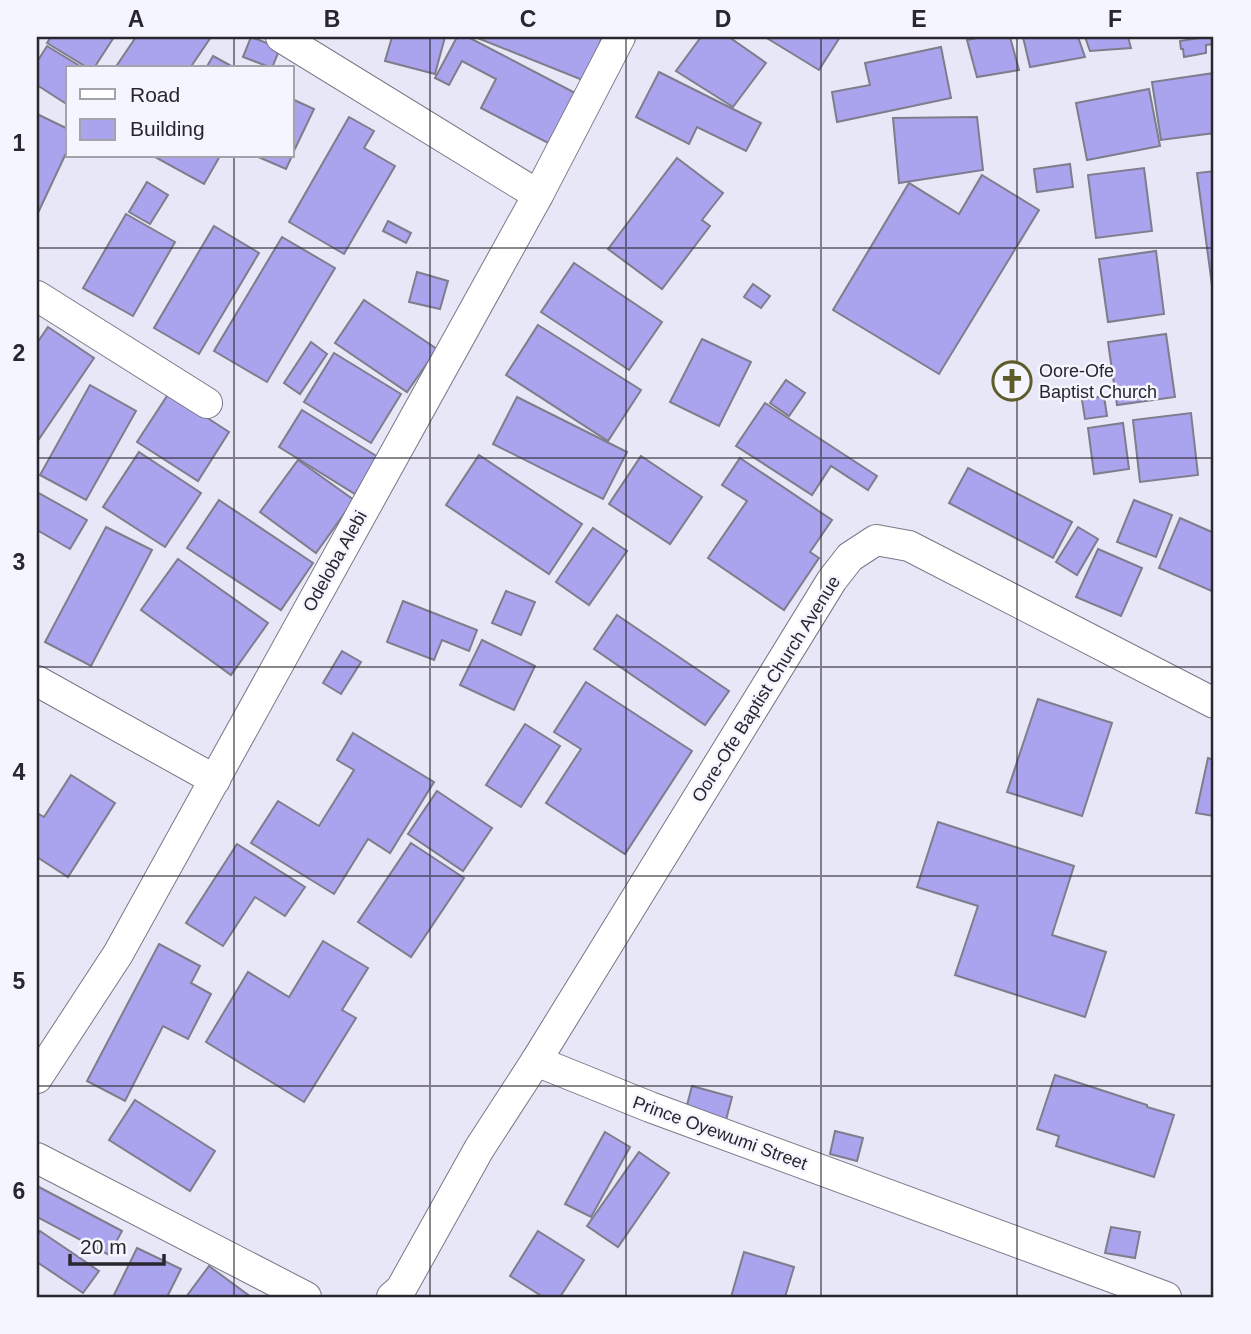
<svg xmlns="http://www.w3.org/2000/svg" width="1251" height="1334" font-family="Helvetica,sans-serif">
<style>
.building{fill:#aaa3ed;stroke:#7e7d8c;stroke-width:2}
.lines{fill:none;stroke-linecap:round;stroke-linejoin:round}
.street-casing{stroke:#797886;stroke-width:32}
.street{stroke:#fff;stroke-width:30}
.grid{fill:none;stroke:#28272d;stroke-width:2;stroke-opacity:0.55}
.labels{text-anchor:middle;stroke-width:5;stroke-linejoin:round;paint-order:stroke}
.poi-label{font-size:18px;fill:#28272d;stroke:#f5f5ff;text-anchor:start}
.street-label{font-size:18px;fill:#28272d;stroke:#f5f5ff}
.neatline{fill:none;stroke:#28272d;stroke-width:2.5}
.grid-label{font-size:23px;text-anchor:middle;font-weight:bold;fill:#28272d}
</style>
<rect width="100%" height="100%" fill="#e7e7f7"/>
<!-- building -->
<g class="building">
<polygon points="51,37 114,37 94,68 88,68 47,43"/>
<polygon points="136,37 211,37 190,68 115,68"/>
<polygon points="251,37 280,48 272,68 243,57"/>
<polygon points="392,37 445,37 435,74 385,61"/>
<polygon points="457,37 468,37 577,94 550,144 481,108 496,79 462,61 449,85 435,78"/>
<polygon points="475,37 602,37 585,81"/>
<polygon points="701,37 729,37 766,63 733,107 676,71"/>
<polygon points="765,37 840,37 819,70"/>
<polygon points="983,37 1010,37 1019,70 977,77 967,40"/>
<polygon points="1023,37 1078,37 1085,57 1030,67"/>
<polygon points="1085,37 1128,37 1131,48 1090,51"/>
<polygon points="1206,37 1214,37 1214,44 1206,45 1206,53 1184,57 1183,49 1181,49 1180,41"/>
<polygon points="47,46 83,68 68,68 68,105 37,85 37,62"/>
<polygon points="941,47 951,98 837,122 832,92 870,85 865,63"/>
<polygon points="213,56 235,68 206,68"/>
<polygon points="659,72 761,123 746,151 697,127 689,144 636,117"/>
<polygon points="1214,73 1214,133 1161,140 1152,82"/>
<polygon points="1149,89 1160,146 1087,160 1076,103"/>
<polygon points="292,99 314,109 292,155"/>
<polygon points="37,114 68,129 68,149 37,215"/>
<polygon points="349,117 374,131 364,148 395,166 344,254 289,222"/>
<polygon points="977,117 983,170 899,183 893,118"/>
<polygon points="156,156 220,156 204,184 155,157"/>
<polygon points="256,156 292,156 286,169"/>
<polygon points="677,158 723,193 702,220 710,226 662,289 608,249"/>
<polygon points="1070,164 1073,187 1037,192 1034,169"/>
<polygon points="1144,168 1152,231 1096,238 1088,175"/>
<polygon points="1214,171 1214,300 1197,173"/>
<polygon points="982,175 1039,210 939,374 833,310 909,183 959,214"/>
<polygon points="147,182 168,195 150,224 129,212"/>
<polygon points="126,214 175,242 133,316 83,288"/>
<polygon points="388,221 411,233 406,243 383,231"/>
<polygon points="214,226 259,253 199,354 154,328"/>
<polygon points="282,237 335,268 267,382 214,351"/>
<polygon points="1156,251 1164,314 1108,322 1099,259"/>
<polygon points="574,263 662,322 629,370 541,312"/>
<polygon points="417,272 448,281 440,309 409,302"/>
<polygon points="753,284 770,296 761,308 744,297"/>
<polygon points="364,300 437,349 407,392 335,343"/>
<polygon points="538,325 641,390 608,441 506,375"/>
<polygon points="48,327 94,358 37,442 37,343"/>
<polygon points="1166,334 1175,397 1117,405 1108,342"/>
<polygon points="702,339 751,362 719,426 670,402"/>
<polygon points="311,342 327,354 300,394 284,383"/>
<polygon points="334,353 401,394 371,443 304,402"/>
<polygon points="786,380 805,393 789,416 770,403"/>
<polygon points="90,385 136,411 86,500 40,475"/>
<polygon points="169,393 229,432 198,481 137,442"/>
<polygon points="1104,396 1107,416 1085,419 1082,400"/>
<polygon points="517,397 627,452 603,499 493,444"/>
<polygon points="765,403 877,476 868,490 831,466 812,495 736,446"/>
<polygon points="302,410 378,457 355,494 279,447"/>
<polygon points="1191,413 1198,475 1140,482 1133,420"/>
<polygon points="1123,423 1129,469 1094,474 1088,428"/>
<polygon points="139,452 201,493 165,547 103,507"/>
<polygon points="479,455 582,524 549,574 446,505"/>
<polygon points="641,456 702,497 670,544 609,504"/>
<polygon points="740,458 832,520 810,552 819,558 784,610 708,558 747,501 722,485"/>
<polygon points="298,460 354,500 316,553 260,512"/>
<polygon points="968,468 1072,522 1053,558 949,503"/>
<polygon points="37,492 87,520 70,549 37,530"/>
<polygon points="219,500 313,563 281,610 187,548"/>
<polygon points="1134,500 1172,515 1156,557 1117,542"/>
<polygon points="1180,518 1214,533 1214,592 1159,568"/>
<polygon points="106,527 152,550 91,666 45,642"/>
<polygon points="1078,527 1098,539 1077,575 1056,562"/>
<polygon points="593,528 627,551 589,605 556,582"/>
<polygon points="1098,549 1142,568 1121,616 1076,597"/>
<polygon points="178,559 268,623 231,675 141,610"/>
<polygon points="506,591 535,602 521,635 492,623"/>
<polygon points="403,601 477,630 469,651 442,640 434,660 387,642"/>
<polygon points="617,615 729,691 705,725 594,649"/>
<polygon points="482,640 535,666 514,710 460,685"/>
<polygon points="342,651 361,662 341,694 323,683"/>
<polygon points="586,682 692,751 625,854 546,803 581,749 554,732"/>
<polygon points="1038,699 1112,723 1082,816 1007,792"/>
<polygon points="525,724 560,746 521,807 486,785"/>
<polygon points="353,733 434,782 390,853 368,839 334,894 251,843 278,801 319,826 354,770 337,760"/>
<polygon points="1208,758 1214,760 1214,816 1196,813"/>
<polygon points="71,775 115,803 68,877 37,857 37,813 44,817"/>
<polygon points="437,791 492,828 463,871 408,834"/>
<polygon points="938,822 1074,866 1052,935 1106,952 1085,1017 955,975 978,906 917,887"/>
<polygon points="411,843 464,878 411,957 358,922"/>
<polygon points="237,844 305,887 285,916 255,897 223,946 186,923"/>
<polygon points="323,941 368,968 342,1010 356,1018 304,1102 206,1042 248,972 289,997"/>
<polygon points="159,944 200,966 191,983 211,994 188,1039 163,1026 125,1101 87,1081"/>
<polygon points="1055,1075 1147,1105 1147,1107 1174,1115 1154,1177 1056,1146 1059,1136 1037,1129"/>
<polygon points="692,1086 732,1097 726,1120 686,1109"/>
<polygon points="135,1100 215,1151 190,1191 109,1140"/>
<polygon points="835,1131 863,1138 857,1161 830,1154"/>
<polygon points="605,1132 630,1147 591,1217 565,1204"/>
<polygon points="639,1152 669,1173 618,1247 587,1226"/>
<polygon points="37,1186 122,1231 109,1255 37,1217"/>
<polygon points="1111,1227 1140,1232 1135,1258 1105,1253"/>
<polygon points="40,1231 99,1271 83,1293 37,1262 37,1236"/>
<polygon points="538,1231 584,1260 560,1297 543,1297 510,1276"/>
<polygon points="137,1248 181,1269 167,1297 113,1297"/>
<polygon points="744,1252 794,1267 785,1297 731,1297"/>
<polygon points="209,1266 251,1297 186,1297"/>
</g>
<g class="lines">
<!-- street casing -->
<g class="street-casing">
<g id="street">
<polyline points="281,37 538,195"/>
<polyline points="37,296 207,403"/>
<polyline points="37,681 215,780"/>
<polyline points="536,1061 650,1107 1166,1297"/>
<polyline points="37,1078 118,954 538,195 620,37"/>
<polyline points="37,1158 306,1297"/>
<polyline points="392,1297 401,1289 479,1149 536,1061 832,580 850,557 876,540 909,546 1214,703"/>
</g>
</g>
<!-- street -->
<use href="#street" class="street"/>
</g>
<!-- grid -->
<path class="grid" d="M234,37V68M430,37V1297M626,37V1297M821,37V1297M1017,37V1297M234,156V1297M37,248H1214M37,458H1214M37,667H1214M37,876H1214M37,1086H1214"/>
<!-- icons -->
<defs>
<g id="church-ring" transform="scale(2.0125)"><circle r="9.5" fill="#f5f5ff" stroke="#5e5d29" stroke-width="1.5"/><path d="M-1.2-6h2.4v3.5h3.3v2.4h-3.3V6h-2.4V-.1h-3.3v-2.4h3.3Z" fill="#5e5d29"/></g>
</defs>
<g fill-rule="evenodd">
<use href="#church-ring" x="1012" y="381"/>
</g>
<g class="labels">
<!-- poi labels -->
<g class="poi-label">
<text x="1039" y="377">Oore-Ofe<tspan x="1039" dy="21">Baptist Church</tspan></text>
</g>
<!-- street labels -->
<g class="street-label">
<text transform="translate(335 561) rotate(-61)" y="6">Odeloba Alebi</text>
<text transform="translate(766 689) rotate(-58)" y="6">Oore-Ofe Baptist Church Avenue</text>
<text transform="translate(720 1133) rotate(20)" y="6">Prince Oyewumi Street</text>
</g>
</g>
<!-- border -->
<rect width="1251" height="1334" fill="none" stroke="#f5f5ff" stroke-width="77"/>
<!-- legend -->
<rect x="66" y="66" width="228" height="91" fill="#f5f5ff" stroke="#a3a3ab" stroke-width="2"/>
<rect x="80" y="89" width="35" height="10" fill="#ffffff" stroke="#a3a3ab" stroke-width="2"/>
<text x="130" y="102" font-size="21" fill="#28272d">Road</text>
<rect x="80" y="119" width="35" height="21" fill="#aaa3ed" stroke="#a3a3ab" stroke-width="2"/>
<text x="130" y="136" font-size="21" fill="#28272d">Building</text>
<!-- scale -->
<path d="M70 1254v10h94v-10" fill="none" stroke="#28272d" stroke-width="3.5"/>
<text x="80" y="1254" font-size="21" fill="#28272d" stroke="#f5f5ff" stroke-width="5" paint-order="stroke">20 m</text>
<rect x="38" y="38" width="1174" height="1258" class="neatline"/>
<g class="grid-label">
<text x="136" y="27">A</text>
<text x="332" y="27">B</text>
<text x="528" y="27">C</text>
<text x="723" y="27">D</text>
<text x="919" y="27">E</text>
<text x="1115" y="27">F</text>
<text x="19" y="151">1</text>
<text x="19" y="361">2</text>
<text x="19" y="570">3</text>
<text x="19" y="780">4</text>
<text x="19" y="989">5</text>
<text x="19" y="1199">6</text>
</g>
</svg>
